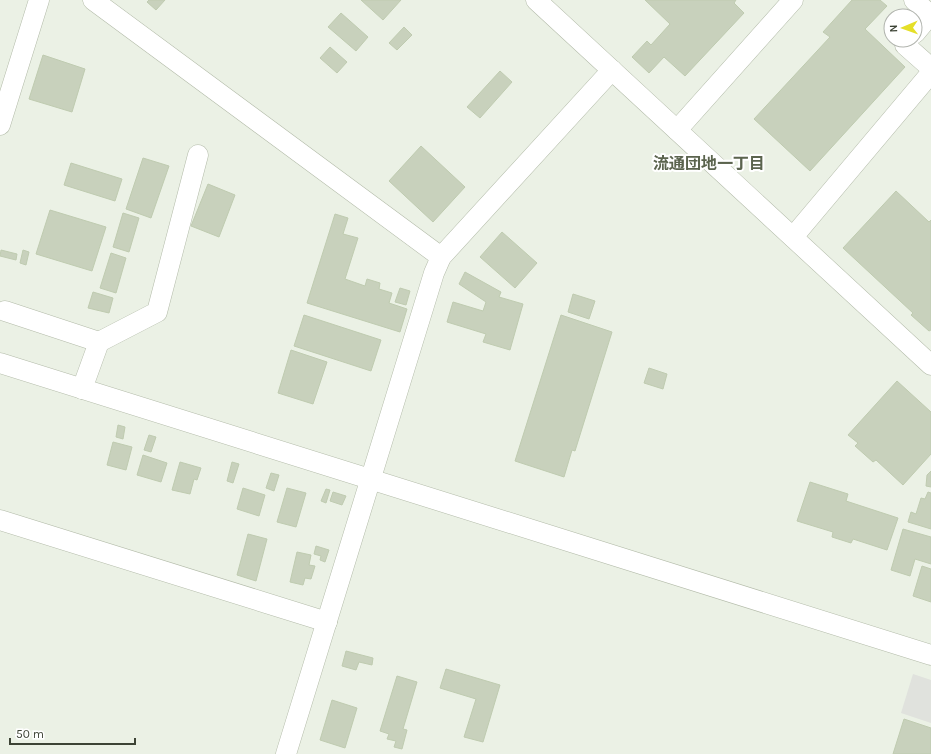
<svg xmlns="http://www.w3.org/2000/svg" width="931" height="754" font-family="Karla,'Noto Sans JP',sans-serif">
<style>
.parking{fill:#e0e2dd}
.building{fill:#c8d1bc;stroke:#bfcbb0}
.lines{fill:none;stroke-linecap:round;stroke-linejoin:round}
.minor-casing{stroke:#b3bba9;stroke-width:21}
.minor{stroke:#fff;stroke-width:20}
.labels{text-anchor:middle;stroke-width:4;stroke-linejoin:round;paint-order:stroke}
.neighbourhood-label{font-size:16px;font-weight:bold;fill:#5b644e;stroke:#fff}
</style>
<rect width="100%" height="100%" fill="#ebf1e5"/>
<!-- parking -->
<polygon class="parking" points="913,674 931,680 931,723 901,713"/>
<!-- building -->
<g class="building">
<polygon points="149,0 165,0 156,10 147,2"/>
<polygon points="361,0 401,0 383,20"/>
<polygon points="645,0 736,0 734,3 744,13 685,76 664,57 649,73 632,57 647,41 651,45 670,24"/>
<polygon points="852,0 880,0 887,6 865,29 905,67 810,171 754,119 830,37 823,32"/>
<polygon points="341,13 368,37 356,51 328,27"/>
<polygon points="404,27 412,35 397,50 389,43"/>
<polygon points="330,47 347,62 337,73 320,58"/>
<polygon points="43,55 85,69 72,112 29,99"/>
<polygon points="500,71 512,82 480,118 467,107"/>
<polygon points="421,146 465,187 433,222 389,181"/>
<polygon points="143,158 169,166 151,218 126,209"/>
<polygon points="71,163 122,179 115,201 64,185"/>
<polygon points="208,184 235,195 219,237 191,226"/>
<polygon points="896,191 929,222 931,220 931,330 929,331 911,315 913,313 843,248"/>
<polygon points="50,210 106,227 92,271 36,254"/>
<polygon points="123,213 139,218 129,252 113,247"/>
<polygon points="335,214 348,218 343,234 358,238 345,279 365,286 367,279 380,283 379,289 392,293 389,303 407,309 400,332 307,303"/>
<polygon points="502,232 537,263 515,288 480,257"/>
<polygon points="1,250 17,254 16,260 0,256"/>
<polygon points="23,250 29,252 26,265 20,263"/>
<polygon points="111,253 126,258 116,293 100,288"/>
<polygon points="465,272 501,292 499,297 523,304 510,350 483,342 486,334 447,322 453,302 483,311 486,302 459,284"/>
<polygon points="400,288 410,291 406,305 395,302"/>
<polygon points="93,292 113,298 109,313 88,308"/>
<polygon points="573,294 595,301 589,319 568,312"/>
<polygon points="304,315 381,340 371,371 294,346"/>
<polygon points="561,315 612,332 575,451 572,450 564,477 515,461"/>
<polygon points="291,350 327,362 313,404 278,393"/>
<polygon points="649,368 667,374 663,389 644,383"/>
<polygon points="897,381 931,412 931,454 903,485 876,460 873,462 855,446 858,443 848,435"/>
<polygon points="118,425 125,427 123,439 116,437"/>
<polygon points="149,435 156,437 151,452 144,450"/>
<polygon points="113,442 132,447 126,470 107,465"/>
<polygon points="143,455 167,463 161,482 137,475"/>
<polygon points="180,462 201,468 197,480 194,479 190,494 172,490"/>
<polygon points="232,462 239,464 233,483 227,481"/>
<polygon points="931,471 931,487 926,486 927,475"/>
<polygon points="271,473 279,475 274,491 266,488"/>
<polygon points="810,482 848,494 846,501 898,518 887,550 853,539 851,543 832,537 833,532 797,521"/>
<polygon points="243,488 265,495 259,516 237,509"/>
<polygon points="287,488 306,493 296,527 277,522"/>
<polygon points="326,489 330,490 326,503 321,501"/>
<polygon points="333,492 346,496 342,505 330,501"/>
<polygon points="928,492 931,493 931,529 908,522 911,512 916,514 921,498 925,499"/>
<polygon points="903,529 931,537 931,564 915,559 910,576 891,570"/>
<polygon points="248,534 267,539 256,581 237,575"/>
<polygon points="316,546 329,550 325,562 320,560 321,556 314,554"/>
<polygon points="297,552 311,555 309,565 315,566 311,579 305,578 303,585 290,582"/>
<polygon points="922,566 931,569 931,602 913,596"/>
<polygon points="346,651 373,658 372,665 359,662 356,670 342,666"/>
<polygon points="446,669 500,685 483,742 464,737 476,699 440,688"/>
<polygon points="397,676 417,682 403,729 407,730 402,749 394,747 396,741 387,739 389,734 380,731"/>
<polygon points="332,700 357,708 345,748 320,740"/>
<polygon points="904,719 931,728 931,754 893,754"/>
</g>
<g class="lines">
<!-- minor casing -->
<g class="minor-casing">
<g id="minor">
<polyline points="93,0 441,257"/>
<polyline points="536,0 931,365"/>
<polyline points="914,0 931,16"/>
<polyline points="915,33 930,15"/>
<polyline points="909,40 905,45 931,68"/>
<polyline points="0,125 39,0"/>
<polyline points="677,130 793,0"/>
<polyline points="793,237 931,73"/>
<polyline points="5,311 99,342"/>
<polyline points="0,363 931,655"/>
<polyline points="82,389 99,342 157,312 198,155"/>
<polyline points="0,520 327,622"/>
<polyline points="286,754 434,273 441,257 612,70"/>
</g>
</g>
<!-- minor -->
<use href="#minor" class="minor"/>
</g>
<g class="labels">
<!-- neighbourhood labels -->
<g class="neighbourhood-label">
<text x="709" y="169">流通団地一丁目</text>
</g>
</g>
<!-- north arrow -->
<g transform="translate(903 28) rotate(268)"><circle r="19" fill="#ffffff" stroke="#b1b4ae"/>
<path d="M0-3L7 15L0 10L-7 15Z" fill="#e5df28"/>
<text y="-6" font-size="11" font-weight="bold" text-anchor="middle" fill="#3d4335">N</text>
</g>
<!-- scale -->
<path d="M10 738v6h125v-6" fill="none" stroke="#3d4335" stroke-width="2"/>
<text x="16" y="738" font-size="12" fill="#3d4335" stroke="#ffffff" stroke-width="3" paint-order="stroke">50 m</text>
</svg>
